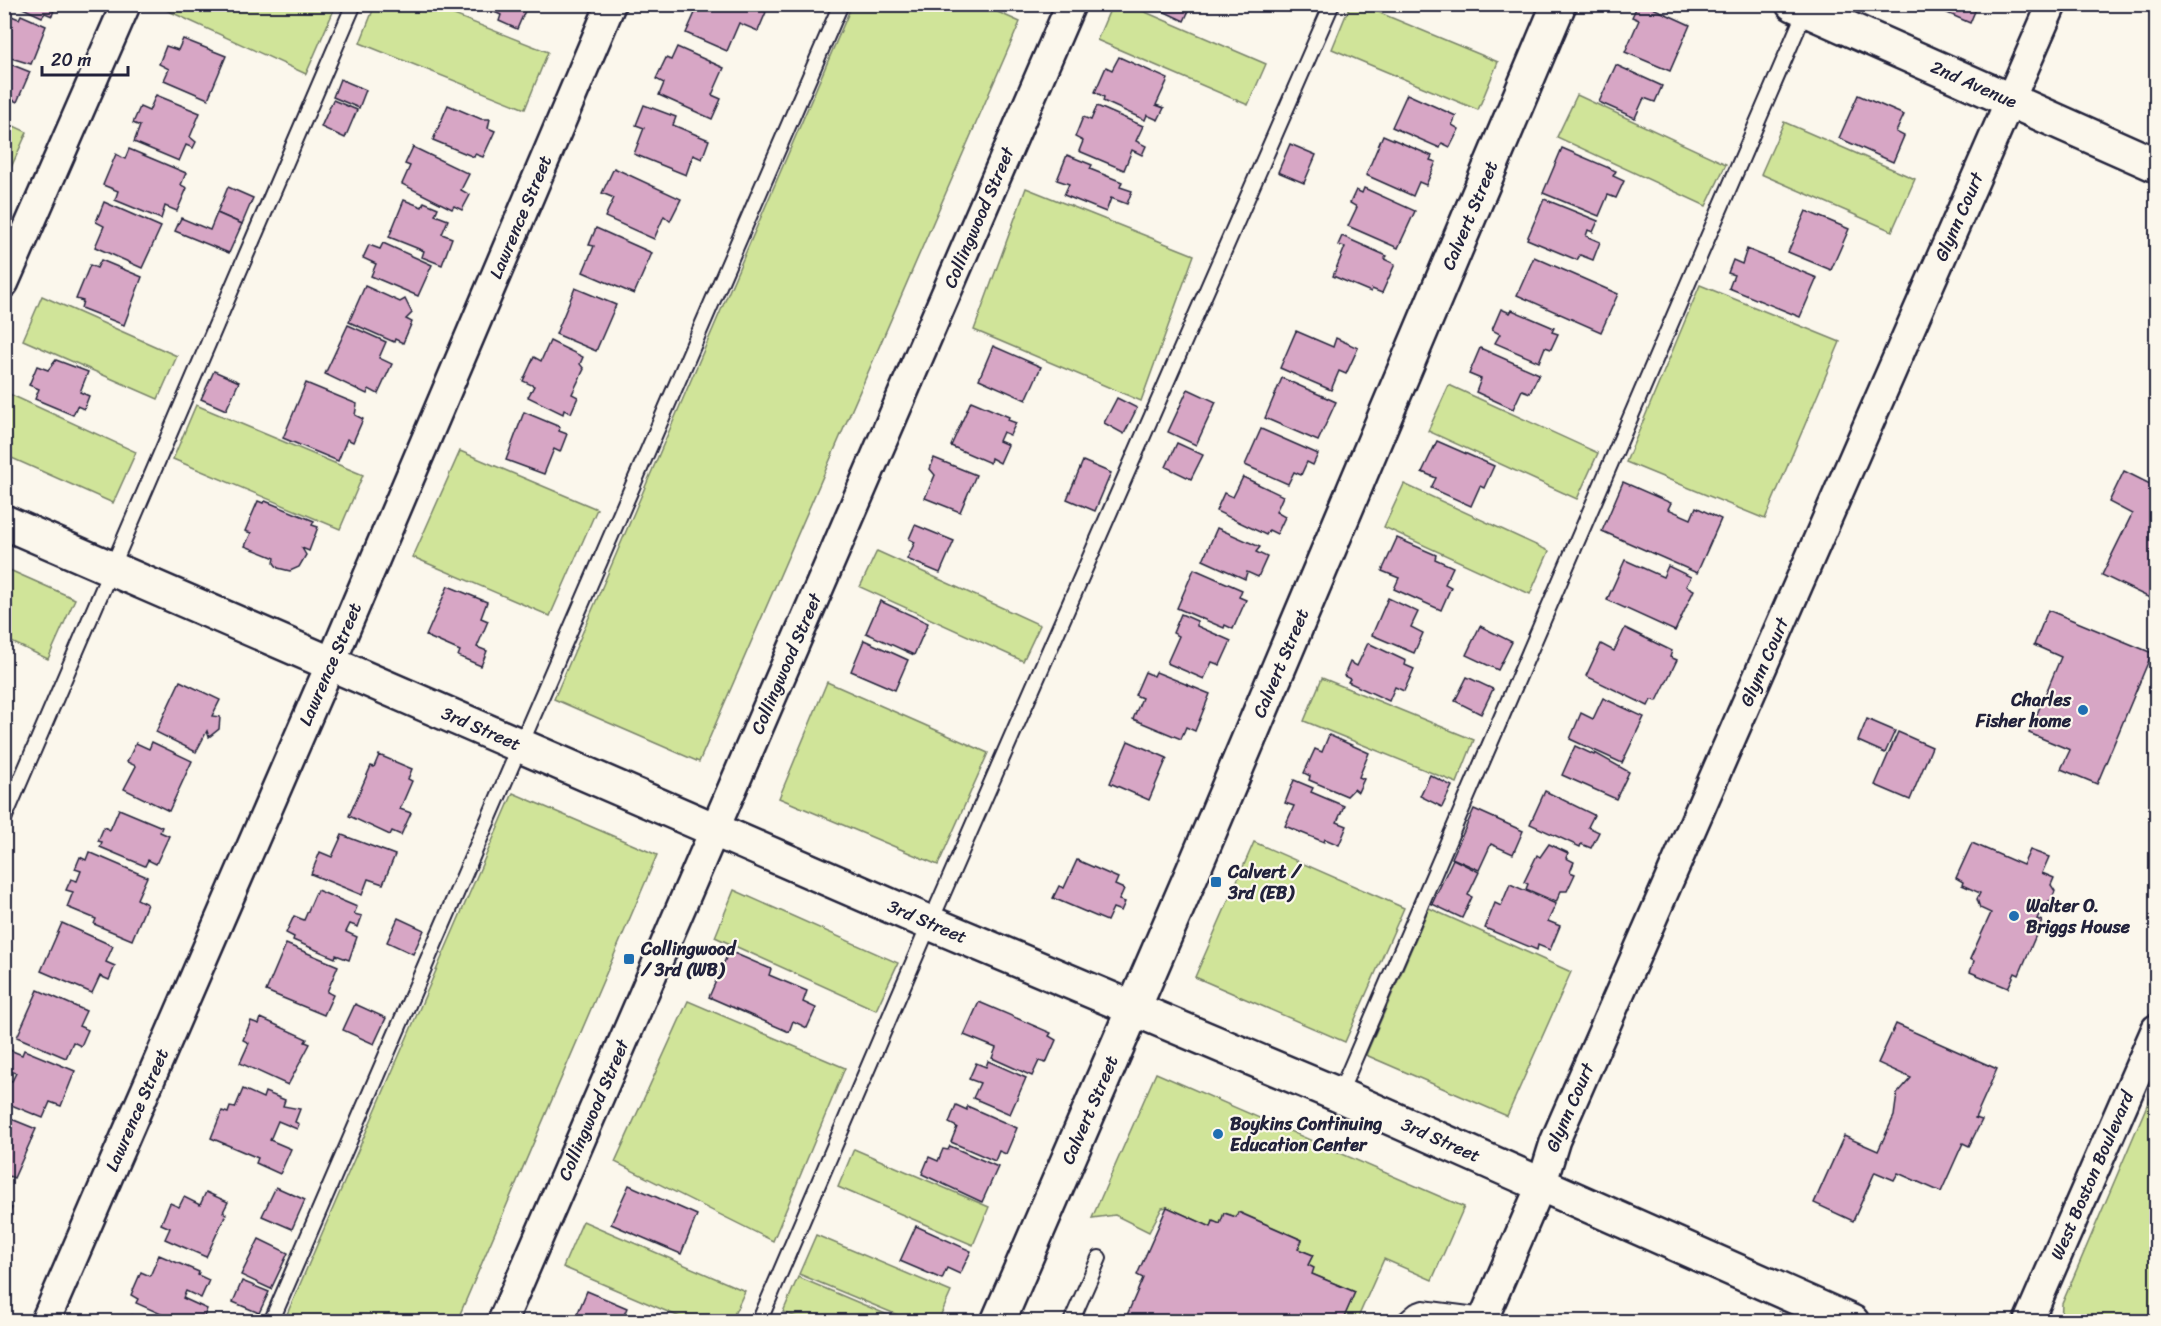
<svg xmlns="http://www.w3.org/2000/svg" width="2161" height="1326" font-family="Sriracha,sans-serif">
<style>
.green{fill:#d0e499;stroke:#79836a;stroke-width:1.5}
.building{fill:#d7a6c5;stroke:#22223b;stroke-width:1.5}
.lines{fill:none;stroke-linecap:round;stroke-linejoin:round}
.lane-casing{stroke:#22223b;stroke-width:18}
.street-casing{stroke:#22223b;stroke-width:33}
.secondary-casing{stroke:#22223b;stroke-width:38}
.lane{stroke:#fbf7ec;stroke-width:14}
.street{stroke:#fbf7ec;stroke-width:28}
.secondary{stroke:#fbf7ec;stroke-width:33}
.poi-dot{fill:#1f6fb2;stroke:#fbf7ec;stroke-width:2}
.labels{text-anchor:middle;stroke-width:4.5;stroke-linejoin:round;paint-order:stroke}
.street-label{font-size:18px;fill:#22223b;stroke:#fbf7ec}
.poi-label{font-size:18px;font-weight:bold;fill:#22223b;stroke:#fbf7ec;text-anchor:start}
</style>
<rect width="100%" height="100%" fill="#fbf7ec"/>
<filter id="ink" filterUnits="userSpaceOnUse"><feTurbulence type="fractalNoise" baseFrequency=".0167" numOctaves="2"/><feDisplacementMap in="SourceGraphic" scale="12" xChannelSelector="R" yChannelSelector="G"/><feConvolveMatrix kernelMatrix="1 2 1 2 8 2 1 2 1" color-interpolation-filters="sRGB"/></filter>
<g filter="url(#ink)">
<!-- green -->
<g class="green">
<polygon points="163,5 336,4 336,5 306,74 162,8"/>
<polygon points="375,5 429,5 548,52 525,109 360,43"/>
<polygon points="852,5 982,5 1020,22 699,762 554,699"/>
<polygon points="1112,5 1129,5 1266,64 1248,105 1097,40"/>
<polygon points="1350,5 1361,5 1498,62 1478,110 1332,49"/>
<polygon points="1577,95 1726,164 1706,206 1557,137"/>
<polygon points="5,122 27,132 9,172 5,170"/>
<polygon points="1784,122 1915,179 1892,231 1761,174"/>
<polygon points="1026,188 1194,255 1141,401 974,330"/>
<polygon points="1700,285 1840,342 1765,519 1626,462"/>
<polygon points="42,296 177,356 158,399 23,340"/>
<polygon points="1449,385 1598,453 1577,499 1428,431"/>
<polygon points="5,392 136,452 113,503 5,455"/>
<polygon points="196,405 363,475 340,529 173,459"/>
<polygon points="460,451 597,509 550,616 413,557"/>
<polygon points="1404,484 1549,551 1530,594 1384,527"/>
<polygon points="877,551 1040,625 1023,661 860,587"/>
<polygon points="5,568 75,599 48,659 5,639"/>
<polygon points="1322,678 1474,740 1457,783 1304,721"/>
<polygon points="827,682 988,753 938,865 779,798"/>
<polygon points="513,793 657,855 457,1321 284,1321"/>
<polygon points="1254,842 1404,908 1345,1042 1195,977"/>
<polygon points="734,890 898,963 876,1010 715,937"/>
<polygon points="1429,908 1571,972 1507,1116 1366,1055"/>
<polygon points="688,1001 845,1068 773,1241 615,1162"/>
<polygon points="1156,1073 1464,1207 1432,1280 1384,1259 1356,1322 1342,1321 1355,1292 1312,1274 1308,1265 1313,1255 1298,1249 1302,1240 1239,1212 1236,1217 1225,1213 1220,1224 1213,1222 1211,1227 1167,1207 1162,1208 1149,1232 1115,1215 1092,1218"/>
<polygon points="2156,1084 2156,1321 2061,1321 2062,1304"/>
<polygon points="854,1149 989,1207 973,1245 838,1187"/>
<polygon points="583,1221 745,1291 731,1321 689,1321 563,1267"/>
<polygon points="816,1235 951,1292 938,1321 912,1321 799,1274"/>
<polygon points="798,1277 902,1321 806,1321 783,1312"/>
</g>
<!-- building -->
<g class="building">
<polygon points="14,4 56,4 52,16 45,13 42,17"/>
<polygon points="476,4 528,4 517,29 499,21 501,15"/>
<polygon points="699,4 750,4 766,12 758,31 739,23 727,51 686,33"/>
<polygon points="1148,4 1192,4 1184,21"/>
<polygon points="1369,4 1391,4 1388,10"/>
<polygon points="1453,4 1476,4 1473,12"/>
<polygon points="1638,4 1644,4 1690,25 1670,71 1625,52 1639,20 1632,17"/>
<polygon points="1927,4 1978,4 1970,23"/>
<polygon points="4,13 19,19 21,15 46,26 31,64 4,56"/>
<polygon points="183,39 226,56 208,99 164,80 169,69 159,64 166,46 178,50"/>
<polygon points="677,47 724,68 712,95 721,99 712,119 659,95 664,83 656,79 666,58 671,60"/>
<polygon points="1119,57 1168,79 1156,105 1164,108 1158,120 1147,115 1145,120 1103,101 1104,97 1095,92 1106,67 1112,70"/>
<polygon points="5,62 30,72 17,102 11,99 4,113"/>
<polygon points="1616,65 1662,86 1655,102 1644,98 1635,118 1599,102"/>
<polygon points="340,79 366,90 359,108 333,97"/>
<polygon points="1407,94 1456,116 1452,125 1459,129 1450,147 1442,143 1440,148 1392,127"/>
<polygon points="156,95 200,113 190,137 196,142 193,148 186,145 179,161 134,142 140,126 133,123 140,107 149,111"/>
<polygon points="1858,95 1904,115 1896,132 1904,136 1893,162 1839,138"/>
<polygon points="333,100 357,110 345,138 321,127"/>
<polygon points="448,105 481,119 490,119 488,128 495,131 483,157 475,154 474,157 433,140"/>
<polygon points="644,105 676,117 673,125 709,140 702,159 693,155 686,175 634,154 644,128 636,125"/>
<polygon points="1097,106 1143,126 1136,141 1146,146 1142,155 1132,150 1124,170 1079,151 1083,141 1075,137 1083,117 1091,120"/>
<polygon points="1383,135 1432,156 1430,160 1436,162 1426,185 1419,182 1413,196 1366,175"/>
<polygon points="1290,144 1316,155 1304,183 1278,172"/>
<polygon points="413,147 469,174 461,190 470,195 462,210 454,206 452,209 402,184 410,166 405,164"/>
<polygon points="1562,148 1616,171 1613,176 1624,181 1616,198 1608,195 1599,216 1543,193"/>
<polygon points="129,149 186,173 181,185 187,188 177,211 165,206 161,219 115,200 118,191 103,185 116,154 125,159"/>
<polygon points="1067,155 1092,165 1090,169 1122,182 1120,187 1132,191 1127,204 1111,198 1106,212 1064,195 1069,184 1057,180"/>
<polygon points="614,168 681,199 670,221 664,216 654,239 605,217 614,198 602,193"/>
<polygon points="228,187 253,198 242,224 217,213"/>
<polygon points="1364,188 1415,211 1398,248 1348,226 1357,207 1350,203 1356,190 1362,193"/>
<polygon points="1544,199 1598,221 1593,232 1588,230 1586,236 1600,242 1593,260 1580,255 1577,260 1527,239"/>
<polygon points="404,200 422,207 424,202 438,208 435,215 448,220 442,234 452,238 442,265 422,257 424,251 389,237"/>
<polygon points="104,202 161,227 142,268 95,247 104,226 96,222"/>
<polygon points="1806,211 1849,229 1831,270 1788,252"/>
<polygon points="217,213 242,224 229,253 175,231 181,218 210,230"/>
<polygon points="596,228 652,253 634,294 583,272 594,246 589,245"/>
<polygon points="1342,236 1387,256 1384,259 1395,264 1382,293 1372,289 1371,292 1333,276 1345,247 1338,245"/>
<polygon points="383,243 432,265 418,296 371,276 376,264 363,258 369,245 380,249"/>
<polygon points="1747,249 1817,278 1800,317 1729,288 1734,275 1728,273 1733,260 1742,264"/>
<polygon points="1534,257 1618,294 1601,332 1517,295"/>
<polygon points="101,260 142,277 124,325 81,308 83,301 76,299 90,265 97,268"/>
<polygon points="365,286 400,302 405,299 412,313 406,319 412,322 403,343 395,339 394,342 349,322"/>
<polygon points="575,288 616,305 596,351 556,334"/>
<polygon points="1501,309 1510,313 1512,310 1554,328 1552,332 1558,334 1551,349 1545,347 1539,362 1495,343 1500,334 1492,330"/>
<polygon points="348,325 386,342 379,358 392,364 378,394 369,389 367,394 325,374"/>
<polygon points="1296,331 1333,347 1336,338 1358,348 1346,374 1339,371 1331,390 1280,368"/>
<polygon points="550,341 583,357 580,364 584,369 572,394 578,397 571,413 564,410 563,414 528,397 534,386 523,381 534,357 541,361"/>
<polygon points="993,346 1041,367 1026,400 979,379"/>
<polygon points="1480,348 1539,374 1530,393 1522,390 1513,409 1476,392 1481,379 1469,374"/>
<polygon points="56,360 88,372 80,392 89,396 84,409 77,406 73,415 35,399 39,389 29,385 37,366 48,370"/>
<polygon points="214,371 239,382 226,410 201,399"/>
<polygon points="1282,378 1336,402 1318,441 1265,418"/>
<polygon points="306,383 357,404 355,415 363,419 353,442 347,439 338,461 283,438"/>
<polygon points="1188,389 1216,402 1196,445 1168,432"/>
<polygon points="1117,398 1137,408 1124,434 1104,423"/>
<polygon points="971,401 1009,417 1008,420 1016,423 1010,435 1003,432 999,441 1008,445 1000,463 991,458 990,463 951,446"/>
<polygon points="524,412 560,427 559,431 567,434 560,452 554,449 544,474 506,460"/>
<polygon points="1261,429 1318,454 1313,465 1307,462 1301,475 1294,472 1288,484 1245,465"/>
<polygon points="1437,441 1494,466 1484,488 1480,486 1471,506 1431,488 1436,478 1422,472"/>
<polygon points="1177,443 1203,455 1191,479 1166,467"/>
<polygon points="934,458 976,475 960,512 925,498 935,475 930,469"/>
<polygon points="1083,461 1111,473 1095,511 1067,499"/>
<polygon points="2124,471 2156,487 2156,601 2102,575 2132,514 2109,502"/>
<polygon points="1243,477 1283,496 1276,512 1285,517 1277,534 1269,530 1266,535 1216,511 1224,493 1233,497"/>
<polygon points="1623,482 1671,503 1668,509 1691,519 1696,507 1721,519 1697,573 1602,531"/>
<polygon points="258,501 263,503 265,501 314,521 312,525 318,527 309,551 302,548 306,555 299,567 290,571 278,568 274,563 275,558 245,546 251,533 245,531"/>
<polygon points="915,525 954,541 940,573 907,559 915,542 909,539"/>
<polygon points="1217,528 1260,547 1256,552 1267,557 1258,577 1247,572 1245,579 1203,560"/>
<polygon points="1397,538 1436,555 1435,559 1453,567 1445,584 1451,587 1441,610 1394,589 1399,578 1382,571"/>
<polygon points="1625,560 1663,577 1668,566 1691,577 1686,586 1694,590 1675,631 1607,600"/>
<polygon points="1194,569 1242,590 1239,597 1246,600 1233,629 1225,625 1224,628 1177,608"/>
<polygon points="448,586 487,602 481,618 488,621 477,647 487,651 481,666 458,656 460,651 426,636"/>
<polygon points="1388,598 1418,612 1411,627 1423,633 1414,653 1372,635"/>
<polygon points="880,601 928,623 914,655 866,633"/>
<polygon points="2048,610 2152,653 2097,784 2061,769 2070,750 2029,733 2061,657 2034,645"/>
<polygon points="1181,614 1197,621 1197,626 1231,641 1220,665 1212,662 1204,679 1167,663 1179,636 1173,633"/>
<polygon points="1480,626 1512,642 1498,670 1466,655"/>
<polygon points="1625,628 1672,651 1670,657 1677,660 1657,701 1651,700 1648,706 1586,676 1601,644 1614,651"/>
<polygon points="864,640 908,660 895,690 851,671"/>
<polygon points="1368,643 1406,661 1405,665 1414,669 1404,691 1395,687 1389,701 1348,682 1350,679 1344,676 1350,662 1357,666"/>
<polygon points="1145,672 1154,676 1156,672 1210,694 1195,731 1186,727 1181,739 1133,719 1142,698 1135,695"/>
<polygon points="1467,677 1493,689 1481,714 1455,701"/>
<polygon points="180,681 220,700 212,716 220,717 219,729 209,737 207,731 196,752 156,732"/>
<polygon points="1603,698 1644,717 1622,763 1570,739 1581,713 1593,719"/>
<polygon points="1867,719 1895,731 1885,753 1858,741"/>
<polygon points="1898,732 1932,747 1910,800 1875,785"/>
<polygon points="1329,735 1369,753 1359,777 1364,779 1358,792 1354,789 1347,796 1309,780 1310,776 1304,773 1315,749 1322,752"/>
<polygon points="1128,741 1167,758 1149,800 1110,783"/>
<polygon points="152,742 192,761 169,811 124,789 136,766 127,762 136,743 149,749"/>
<polygon points="1575,746 1594,755 1595,753 1629,772 1616,799 1562,775"/>
<polygon points="379,755 412,769 408,779 412,781 400,809 411,813 401,835 392,831 390,835 349,816 371,766 374,767"/>
<polygon points="1430,775 1452,786 1442,807 1420,796"/>
<polygon points="1294,780 1313,788 1311,792 1344,806 1337,822 1347,826 1339,845 1325,839 1324,842 1285,826 1294,806 1285,803"/>
<polygon points="1545,791 1594,815 1588,827 1599,832 1591,848 1581,844 1580,847 1530,824"/>
<polygon points="119,809 162,827 160,832 169,836 156,864 148,860 145,866 100,847 102,842 98,841 104,827 110,830"/>
<polygon points="1474,809 1523,831 1513,854 1491,844 1479,870 1452,858"/>
<polygon points="342,835 395,855 383,884 368,879 362,895 311,874 320,852 332,857"/>
<polygon points="1972,843 2023,865 2030,850 2049,857 2042,873 2054,878 2051,885 2055,891 2051,901 2044,903 2037,919 2042,921 2019,975 2015,973 2008,988 1970,972 1974,961 1970,959 1991,913 1980,908 1977,899 1980,893 1962,885 1963,882 1956,878"/>
<polygon points="1549,844 1568,853 1566,858 1574,862 1570,872 1575,874 1567,891 1561,891 1556,902 1526,889 1528,884 1524,882 1537,855 1540,857"/>
<polygon points="89,852 147,877 137,899 147,904 132,940 94,924 96,919 67,907 73,892 66,890 71,879 77,881 81,871 75,869 80,857 86,860"/>
<polygon points="1453,859 1479,872 1468,895 1472,897 1462,918 1432,904"/>
<polygon points="1077,860 1118,878 1115,885 1124,889 1119,900 1125,902 1121,911 1113,908 1107,921 1053,898 1059,886 1064,888"/>
<polygon points="1510,884 1556,904 1548,921 1560,926 1550,950 1538,945 1537,950 1485,928 1495,903 1501,906"/>
<polygon points="317,890 357,907 354,914 362,916 358,927 350,924 346,932 357,937 349,960 336,955 335,958 293,940 294,937 286,933 294,916 304,920"/>
<polygon points="398,918 424,930 413,954 387,942"/>
<polygon points="62,923 113,946 106,962 115,966 109,980 100,976 92,993 41,971"/>
<polygon points="286,944 338,966 327,992 333,995 324,1015 266,991"/>
<polygon points="729,951 771,969 769,975 807,991 803,1002 816,1008 807,1028 793,1021 789,1032 709,997"/>
<polygon points="38,990 86,1011 79,1026 88,1030 81,1046 73,1042 66,1058 17,1037"/>
<polygon points="979,1002 1051,1033 1049,1036 1056,1040 1046,1063 1039,1061 1032,1076 992,1058 996,1048 964,1035"/>
<polygon points="355,1004 386,1018 374,1044 343,1030"/>
<polygon points="261,1018 307,1039 305,1042 310,1044 288,1085 240,1063 249,1043 243,1040 251,1021 259,1024"/>
<polygon points="1896,1024 1997,1069 1975,1118 1982,1120 1969,1146 1963,1143 1941,1192 1898,1173 1894,1180 1875,1172 1853,1221 1814,1203 1844,1136 1878,1151 1894,1116 1897,1094 1911,1078 1878,1063"/>
<polygon points="10,1050 22,1055 24,1050 75,1071 61,1106 50,1102 43,1118 4,1102 4,1078 12,1081 16,1073 4,1069"/>
<polygon points="988,1061 1026,1078 1010,1114 973,1098 980,1083 969,1079 976,1063 986,1067"/>
<polygon points="243,1089 263,1098 265,1092 285,1100 283,1106 300,1109 295,1122 299,1124 297,1129 278,1121 270,1140 291,1149 280,1174 256,1163 258,1158 211,1138 222,1111 228,1113 230,1107 235,1108"/>
<polygon points="956,1105 967,1110 967,1106 1017,1128 1006,1154 999,1151 995,1161 951,1142 957,1127 949,1123"/>
<polygon points="4,1116 36,1129 14,1178 4,1174"/>
<polygon points="950,1146 998,1167 982,1202 922,1174 929,1157 938,1161 943,1149 948,1150"/>
<polygon points="629,1185 697,1215 681,1254 611,1224"/>
<polygon points="276,1187 305,1200 292,1229 262,1216"/>
<polygon points="206,1192 228,1202 223,1212 226,1214 206,1257 165,1239 170,1228 161,1224 170,1203 179,1207 184,1197 200,1205"/>
<polygon points="4,1205 12,1208 4,1226"/>
<polygon points="1167,1207 1211,1227 1213,1221 1220,1224 1224,1213 1236,1217 1238,1212 1302,1240 1298,1249 1313,1255 1308,1265 1314,1268 1312,1274 1355,1292 1342,1322 1124,1322 1143,1278 1137,1275"/>
<polygon points="916,1226 971,1251 960,1274 947,1268 942,1279 900,1261"/>
<polygon points="259,1239 288,1253 271,1289 241,1275"/>
<polygon points="159,1255 199,1272 198,1275 209,1280 201,1298 186,1291 183,1298 207,1309 202,1322 179,1322 136,1303 138,1299 131,1295 141,1272 150,1276"/>
<polygon points="242,1281 269,1292 259,1313 233,1302"/>
<polygon points="587,1291 627,1308 621,1322 574,1322"/>
<polygon points="132,1315 147,1322 126,1322"/>
</g>
<g class="lines">
<!-- lane casing -->
<g class="lane-casing">
<g id="lane">
<polyline points="4,819 354,4"/>
<polyline points="1339,1095 1806,9"/>
<polyline points="271,1322 841,4"/>
<polyline points="759,1322 930,923 1332,4"/>
<polyline points="1071,1322 1099,1258"/>
<polyline points="1402,1322 1415,1311 1423,1308 1484,1316"/>
</g>
</g>
<!-- street casing -->
<g class="street-casing">
<g id="street">
<polyline points="4,283 126,4"/>
<path id="s1" d="M45,1322L331,663L611,4"/>
<path id="s2" d="M502,1322L1071,4"/>
<path id="s3" d="M1482,1322L1542,1183L1555,1141L2052,4"/>
<path id="s4" d="M2028,1322L2156,1029"/>
</g>
</g>
<!-- secondary casing -->
<g class="secondary-casing">
<g id="secondary">
<path id="s5" d="M1793,4L2156,165"/>
<path id="s6" d="M4,522L930,923L1339,1095L1852,1322"/>
<path id="s7" d="M998,1322L1193,871L1559,4"/>
</g>
</g>
<!-- lane -->
<use href="#lane" class="lane"/>
<!-- street -->
<use href="#street" class="street"/>
<!-- secondary -->
<use href="#secondary" class="secondary"/>
</g>
</g>
<!-- markers -->
<g class="poi-dot">
<circle cx="2083" cy="710" r="6"/>
<rect x="1210" y="876" width="12" height="12" rx="3"/>
<circle cx="2014" cy="916" r="6"/>
<rect x="623" y="953" width="12" height="12" rx="3"/>
<circle cx="1218" cy="1134" r="6"/>
</g>
<g class="labels">
<!-- street labels -->
<g class="street-label">
<text dy="6" stroke="none"><textPath href="#s5" startOffset="198">2nd Avenue</textPath></text>
<text dy="6" stroke="none"><textPath href="#s7" startOffset="1203">Calvert Street</textPath></text>
<text dy="6" stroke="none"><textPath href="#s1" startOffset="1203">Lawrence Street</textPath></text>
<text dy="6" stroke="none"><textPath href="#s2" startOffset="1203">Collingwood Street</textPath></text>
<text dy="6" stroke="none"><textPath href="#s3" startOffset="1204">Glynn Court</textPath></text>
<text dy="6" stroke="none"><textPath href="#s3" startOffset="718">Glynn Court</textPath></text>
<text dy="6" stroke="none"><textPath href="#s2" startOffset="717">Collingwood Street</textPath></text>
<text dy="6" stroke="none"><textPath href="#s1" startOffset="717">Lawrence Street</textPath></text>
<text dy="6" stroke="none"><textPath href="#s7" startOffset="717">Calvert Street</textPath></text>
<text dy="6" stroke="none"><textPath href="#s6" startOffset="520">3rd Street</textPath></text>
<text dy="6" stroke="none"><textPath href="#s6" startOffset="1006">3rd Street</textPath></text>
<text dy="6" stroke="none"><textPath href="#s3" startOffset="232">Glynn Court</textPath></text>
<text dy="6" stroke="none"><textPath href="#s2" startOffset="231">Collingwood Street</textPath></text>
<text dy="6" stroke="none"><textPath href="#s1" startOffset="231">Lawrence Street</textPath></text>
<text dy="6" stroke="none"><textPath href="#s7" startOffset="231">Calvert Street</textPath></text>
<text dy="6" stroke="none"><textPath href="#s6" startOffset="1564">3rd Street</textPath></text>
<text dy="6" stroke="none"><textPath href="#s4" startOffset="160">West Boston Boulevard</textPath></text>
</g>
<!-- poi labels -->
<g class="poi-label">
<text x="2071" y="706" text-anchor="end">Charles<tspan x="2071" dy="21">Fisher home</tspan></text>
<text x="1228" y="878">Calvert /<tspan x="1228" dy="21">3rd (EB)</tspan></text>
<text x="2026" y="912">Walter O.<tspan x="2026" dy="21">Briggs House</tspan></text>
<text x="641" y="955">Collingwood<tspan x="641" dy="21">/ 3rd (WB)</tspan></text>
<text x="1230" y="1130">Boykins Continuing<tspan x="1230" dy="21">Education Center</tspan></text>
</g>
</g>
<!-- margin -->
<rect width="2161" height="1326" fill="none" stroke="#fbf7ec" stroke-width="24"/>
<rect x="12" y="12" width="2137" height="1302" fill="none" stroke="#22223b" stroke-width="2" filter="url(#ink)"/>
<!-- scale -->
<path d="M42 66v9h86v-9" fill="none" stroke="#22223b" stroke-width="3"/>
<text x="51" y="66" font-size="18" fill="#22223b" stroke="#fbf7ec" stroke-width="4.5" paint-order="stroke">20 m</text>
</svg>
